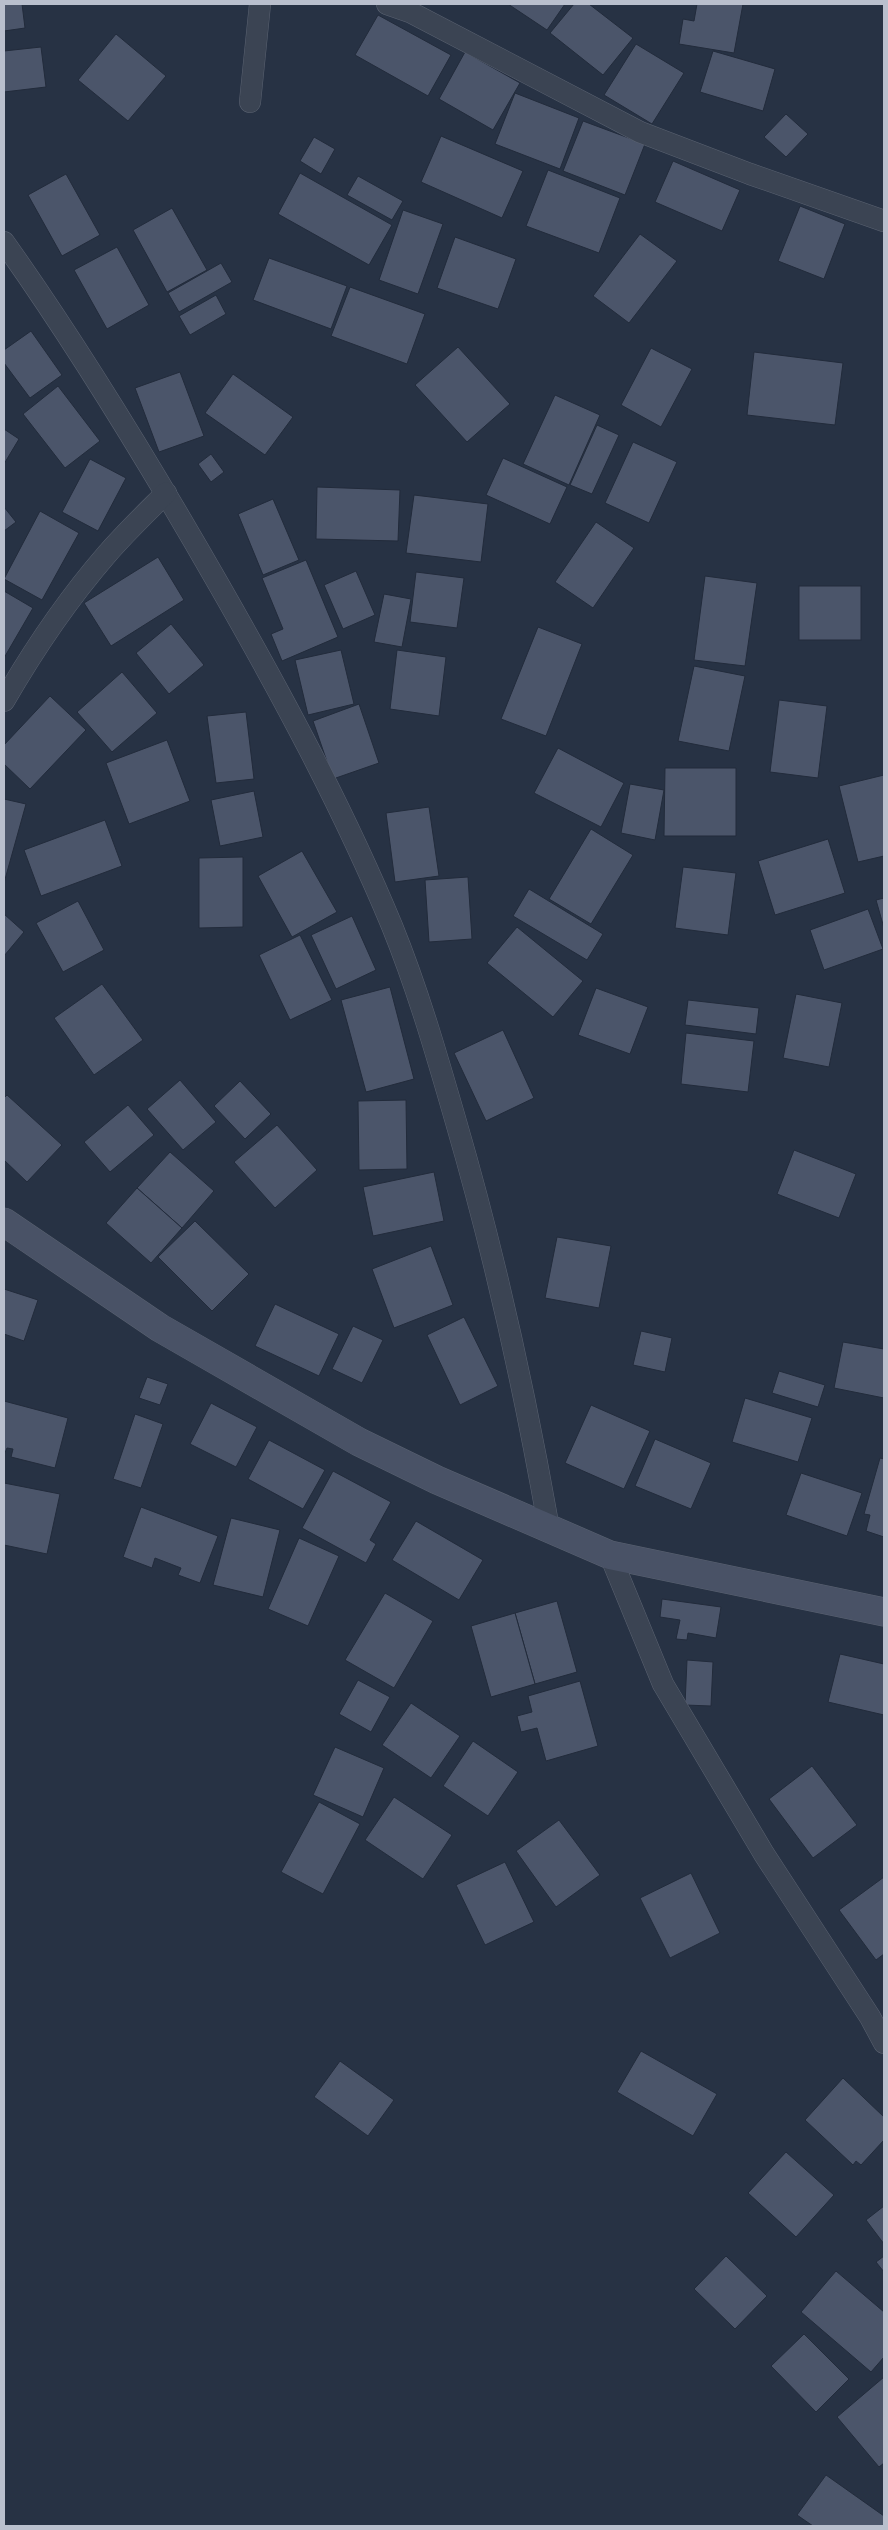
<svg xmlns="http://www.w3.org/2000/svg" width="888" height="2530" font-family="Montserrat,sans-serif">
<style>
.building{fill:#4b556a;stroke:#222b3b}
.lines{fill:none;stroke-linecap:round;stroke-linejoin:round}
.street-casing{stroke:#5a6271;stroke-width:22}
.secondary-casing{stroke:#5a6271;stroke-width:29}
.street{stroke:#3b4453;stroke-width:21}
.secondary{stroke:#495266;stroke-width:28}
</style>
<rect width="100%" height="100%" fill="#273244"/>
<!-- building -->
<g class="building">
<polygon points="4,4 22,4 25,28 4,31"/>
<polygon points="508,4 565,4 547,30"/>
<polygon points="574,4 589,4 633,38 603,75 550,33"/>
<polygon points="697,4 743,4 734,53 679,44 683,19 694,21"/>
<polygon points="378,15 451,55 428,96 355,55"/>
<polygon points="116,34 166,76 128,121 78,80"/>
<polygon points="636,44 684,73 652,124 604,95"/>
<polygon points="41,47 46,87 4,92 4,51"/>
<polygon points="713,51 775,69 763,111 700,92"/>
<polygon points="465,52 520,83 493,130 439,99"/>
<polygon points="515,93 579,118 560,169 495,144"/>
<polygon points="786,114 808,134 786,157 764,137"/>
<polygon points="583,121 645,144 625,195 563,171"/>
<polygon points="441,136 523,171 502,218 421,182"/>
<polygon points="314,137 335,149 321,174 300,161"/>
<polygon points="673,161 740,190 722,231 655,202"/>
<polygon points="548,170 620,198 599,253 526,226"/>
<polygon points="300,173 392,225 369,265 278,214"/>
<polygon points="66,174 100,235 62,256 28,195"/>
<polygon points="358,176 403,201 392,220 347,195"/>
<polygon points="800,206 845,224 824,279 778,261"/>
<polygon points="172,208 207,270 167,292 133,230"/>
<polygon points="403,210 443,224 418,294 379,280"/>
<polygon points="640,234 677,261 629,323 593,296"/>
<polygon points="455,237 516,259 498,309 437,288"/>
<polygon points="117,247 149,305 107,329 74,270"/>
<polygon points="269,258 347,286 331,329 253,300"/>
<polygon points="221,263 232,282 179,312 168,293"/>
<polygon points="350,287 425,314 407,364 331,336"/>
<polygon points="216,295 226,314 190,335 179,316"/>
<polygon points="31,331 62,375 30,398 4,363 4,350"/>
<polygon points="458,347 510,404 467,442 415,385"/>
<polygon points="651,348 692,369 661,427 621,405"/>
<polygon points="754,352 843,363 835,425 747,415"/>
<polygon points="180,372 204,436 159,452 135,388"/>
<polygon points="233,374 293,417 265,455 205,413"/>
<polygon points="58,386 100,441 65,468 23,414"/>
<polygon points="555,395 600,415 569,485 523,464"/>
<polygon points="597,425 619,435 592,494 570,485"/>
<polygon points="4,429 19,439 4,464"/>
<polygon points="633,442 677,462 649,523 605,503"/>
<polygon points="211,454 224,472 211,482 198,464"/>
<polygon points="503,458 567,487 550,524 486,495"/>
<polygon points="90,459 126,478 98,531 62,512"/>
<polygon points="317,487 400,490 398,541 316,539"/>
<polygon points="414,495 488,504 481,562 406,553"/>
<polygon points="273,499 299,560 263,575 238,514"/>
<polygon points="4,507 16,522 4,531"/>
<polygon points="40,511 79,533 42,600 4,579"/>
<polygon points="596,522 634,548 593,608 555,582"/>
<polygon points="158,557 184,600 111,646 84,603"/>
<polygon points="306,560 338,637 282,661 271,634 283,629 262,578"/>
<polygon points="356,571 375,615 343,629 324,585"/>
<polygon points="416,572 464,578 457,628 410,622"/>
<polygon points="705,576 757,583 745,666 694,660"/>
<rect x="799" y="586" width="62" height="54"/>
<polygon points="4,591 33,608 4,658"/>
<polygon points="384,594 411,599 402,647 374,642"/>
<polygon points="171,624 204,665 169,694 136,653"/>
<polygon points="538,627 582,644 546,736 501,719"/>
<polygon points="341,650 354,704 308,715 295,660"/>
<polygon points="397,650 446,657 439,716 390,709"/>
<polygon points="694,666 745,676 729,751 678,741"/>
<polygon points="122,672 157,713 112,752 77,712"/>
<polygon points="50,696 86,730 30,789 4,764 4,745"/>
<polygon points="779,700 827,706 818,778 770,772"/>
<polygon points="359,704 379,763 333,779 313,721"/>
<polygon points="246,712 254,779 216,783 207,716"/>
<polygon points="167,740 190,801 129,824 106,763"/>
<polygon points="558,748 624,783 601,827 534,793"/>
<polygon points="665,768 736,768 736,836 664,836"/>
<polygon points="884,775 884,856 858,862 839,786"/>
<polygon points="630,784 664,790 655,840 621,833"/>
<polygon points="254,791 263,837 220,846 211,800"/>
<polygon points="4,799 26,804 4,883"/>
<polygon points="429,807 439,876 395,882 386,813"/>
<polygon points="105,820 122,866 41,896 24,850"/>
<polygon points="591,829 633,855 591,924 549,899"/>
<polygon points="828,839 845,893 775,915 758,861"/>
<polygon points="302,851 337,912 292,937 258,876"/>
<polygon points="243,857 243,927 199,928 199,858"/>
<polygon points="683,867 736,873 728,935 675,928"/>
<polygon points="468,877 472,939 429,942 425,880"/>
<polygon points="529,889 603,934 587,960 513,916"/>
<polygon points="884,898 884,928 876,900"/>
<polygon points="78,901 104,950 63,972 36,923"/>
<polygon points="868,909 883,949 824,970 810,930"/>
<polygon points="4,914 24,932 4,956"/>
<polygon points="352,916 376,970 336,989 311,935"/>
<polygon points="517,927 583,981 553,1017 487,963"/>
<polygon points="300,935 332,1000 290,1020 259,955"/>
<polygon points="102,984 143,1040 94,1075 54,1018"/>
<polygon points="390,987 414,1079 366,1092 341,1000"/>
<polygon points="596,988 648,1007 630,1054 578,1035"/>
<polygon points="796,994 842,1003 829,1067 783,1058"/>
<polygon points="688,1000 759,1008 756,1034 685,1025"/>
<polygon points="503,1030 534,1098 486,1121 454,1053"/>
<polygon points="686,1033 754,1041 748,1092 681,1084"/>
<polygon points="180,1080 216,1122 183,1150 147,1109"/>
<polygon points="240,1081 271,1114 245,1139 214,1106"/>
<polygon points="7,1095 62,1145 27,1182 4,1160 4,1098"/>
<polygon points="406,1100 407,1169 359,1170 358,1101"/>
<polygon points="128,1105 154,1135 110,1172 84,1142"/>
<polygon points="277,1125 317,1170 275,1208 234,1162"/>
<polygon points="794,1150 856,1174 839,1218 777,1194"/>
<polygon points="170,1152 214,1191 182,1228 137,1188"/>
<polygon points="434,1172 444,1221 373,1236 363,1187"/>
<polygon points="137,1188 182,1228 151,1263 106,1223"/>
<polygon points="195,1221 249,1274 212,1311 158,1257"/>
<polygon points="557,1237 611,1246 599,1308 545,1298"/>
<polygon points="431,1246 453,1305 394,1328 372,1269"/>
<polygon points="4,1289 38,1300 24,1341 4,1334"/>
<polygon points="275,1304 339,1334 319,1376 255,1346"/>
<polygon points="464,1317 498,1386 460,1405 427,1335"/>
<polygon points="353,1326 383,1340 362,1383 332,1369"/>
<polygon points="641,1331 672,1338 665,1372 633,1365"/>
<polygon points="843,1342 884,1349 884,1398 834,1388"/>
<polygon points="779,1371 825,1385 818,1407 772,1393"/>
<polygon points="147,1377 168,1384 160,1405 139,1398"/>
<polygon points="745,1398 812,1418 798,1462 732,1442"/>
<polygon points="4,1401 68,1418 55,1468 11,1457 13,1449 7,1448 4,1455"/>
<polygon points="211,1403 257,1427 236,1467 190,1444"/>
<polygon points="591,1405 650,1431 624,1489 565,1463"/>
<polygon points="135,1414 163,1424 141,1488 113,1479"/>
<polygon points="655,1439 711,1463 691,1509 635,1486"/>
<polygon points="269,1440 325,1470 303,1509 248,1479"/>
<polygon points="880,1458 884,1459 884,1537 866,1531 870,1515 864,1514"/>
<polygon points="333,1471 391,1502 370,1540 376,1544 366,1563 302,1528"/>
<polygon points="801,1473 862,1493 847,1536 786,1515"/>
<polygon points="4,1483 60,1494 47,1554 4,1545"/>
<polygon points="141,1507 218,1536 200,1583 178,1575 181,1568 155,1558 152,1568 123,1557"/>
<polygon points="231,1518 280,1530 263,1597 213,1585"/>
<polygon points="416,1521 483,1560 459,1600 392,1560"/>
<polygon points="299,1538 339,1556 308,1626 268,1609"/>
<polygon points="385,1593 433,1621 394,1688 345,1660"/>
<polygon points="662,1599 721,1607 716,1638 688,1633 687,1640 676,1639 680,1620 660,1617"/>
<polygon points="557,1601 577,1672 535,1684 515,1613"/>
<polygon points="515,1613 535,1684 491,1697 471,1626"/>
<polygon points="840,1654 884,1664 884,1715 828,1702"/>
<polygon points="687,1660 713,1662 711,1706 685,1705"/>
<polygon points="358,1680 390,1697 371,1732 339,1714"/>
<polygon points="580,1681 598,1746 546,1761 537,1728 521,1732 517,1716 532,1712 528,1696"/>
<polygon points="411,1703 460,1736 431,1778 382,1745"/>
<polygon points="473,1741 518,1772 488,1816 443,1786"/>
<polygon points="335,1747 384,1768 363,1817 313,1795"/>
<polygon points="812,1766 857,1825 813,1858 769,1799"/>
<polygon points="394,1797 452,1835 423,1879 365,1840"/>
<polygon points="319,1802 360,1824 323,1894 281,1872"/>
<polygon points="559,1820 600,1875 556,1907 516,1851"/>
<polygon points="505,1862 534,1922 485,1945 456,1885"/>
<polygon points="691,1873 720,1933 670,1958 640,1898"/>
<polygon points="884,1877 884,1954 876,1960 839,1910"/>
<polygon points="641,2051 717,2094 693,2136 617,2092"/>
<polygon points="340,2061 394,2100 368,2136 314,2097"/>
<polygon points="843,2078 884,2117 884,2140 861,2165 856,2161 853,2165 805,2120"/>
<polygon points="786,2152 834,2195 796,2237 748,2193"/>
<polygon points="884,2206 884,2244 866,2220"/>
<polygon points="726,2256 767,2296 735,2329 694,2289"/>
<polygon points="884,2256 884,2272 876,2262"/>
<polygon points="836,2271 884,2312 884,2357 871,2372 801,2312"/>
<polygon points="804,2334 849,2379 816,2412 771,2366"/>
<polygon points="884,2377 884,2463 879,2467 837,2417"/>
<polygon points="826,2475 884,2516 884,2526 813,2526 797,2515"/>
</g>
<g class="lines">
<!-- street casing -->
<g class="street-casing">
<g id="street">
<polyline points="387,4 410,12 640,132 750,174 884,221"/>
<polyline points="250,102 260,4"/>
<path d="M4,242C82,352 152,468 219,585C282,695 343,808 392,926C418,990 437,1056 456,1122C495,1256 525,1392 549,1529"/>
<path d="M4,701C34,649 68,599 107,554C126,532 146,513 166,493"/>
<polyline points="610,1555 663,1684 764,1854 870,2017 884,2043"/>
</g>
</g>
<!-- secondary casing -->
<g class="secondary-casing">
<polyline id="secondary" points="4,1222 160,1328 359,1442 437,1480 610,1555 884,1612"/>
</g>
<!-- street -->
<use href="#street" class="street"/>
<!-- secondary -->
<use href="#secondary" class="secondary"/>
</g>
<!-- border -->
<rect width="888" height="2530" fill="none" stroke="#b9bfcd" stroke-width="10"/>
</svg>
